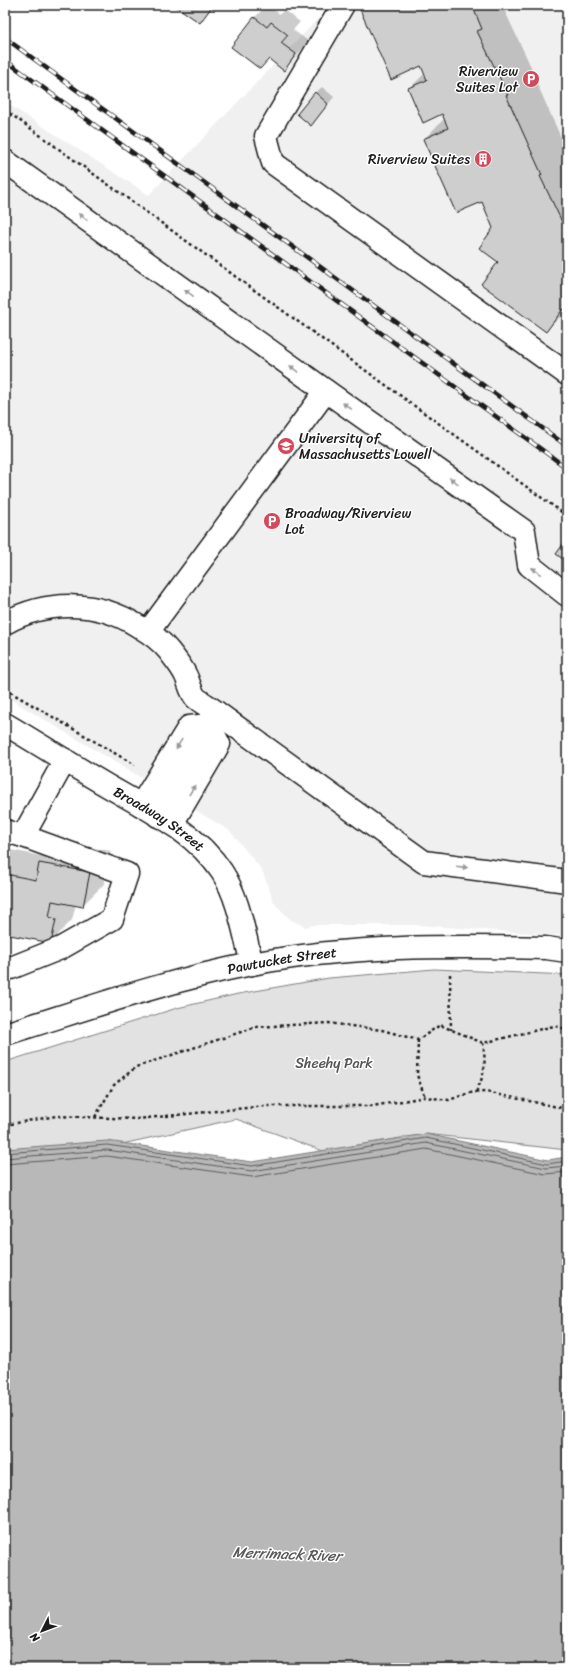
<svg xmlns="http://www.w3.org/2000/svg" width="572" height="1673" font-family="Sriracha,sans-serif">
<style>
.built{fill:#f0f0f0}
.green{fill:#e2e2e2;stroke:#7f7f7f}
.water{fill:#b8b8b8;stroke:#7a7a7a}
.shadow{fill:#0003}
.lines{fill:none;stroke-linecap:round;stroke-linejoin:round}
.shore{stroke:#5a5a5a;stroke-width:1}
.building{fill:#cecece;stroke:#1c1c1c}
.minor-casing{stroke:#1c1c1c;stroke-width:25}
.major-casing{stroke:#1c1c1c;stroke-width:25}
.path{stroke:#1c1c1c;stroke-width:2.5;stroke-dasharray:3 3;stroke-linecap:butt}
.minor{stroke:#fff;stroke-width:22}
.major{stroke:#fff;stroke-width:22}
.rail-casing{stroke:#1c1c1c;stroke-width:4.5}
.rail{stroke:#fff;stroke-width:3;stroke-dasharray:9;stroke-linecap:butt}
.oneway{fill:#999}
.labels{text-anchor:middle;stroke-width:3;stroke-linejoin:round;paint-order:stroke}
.poi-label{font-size:14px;fill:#1c1c1c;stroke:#fff;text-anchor:end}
.street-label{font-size:14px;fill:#1c1c1c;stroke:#fff}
.park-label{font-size:14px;fill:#575757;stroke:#fff}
.water-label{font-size:15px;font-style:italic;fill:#5a5a5a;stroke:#fff}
</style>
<rect width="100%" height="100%" fill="#fff"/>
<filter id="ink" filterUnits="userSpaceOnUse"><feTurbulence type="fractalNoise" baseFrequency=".025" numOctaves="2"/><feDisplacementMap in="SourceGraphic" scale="8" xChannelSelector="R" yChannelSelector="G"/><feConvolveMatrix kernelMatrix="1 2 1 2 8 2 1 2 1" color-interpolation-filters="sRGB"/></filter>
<g filter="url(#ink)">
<!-- built -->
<polygon class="built" points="331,5 567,5 567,936 417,925 313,925 306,927 291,920 274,903 262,870 230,831 5,696 5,102 149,195"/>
<!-- green -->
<polygon class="green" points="434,969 567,975 567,1150 426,1134 323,1151 236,1119 122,1144 5,1151 5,1062 177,1008 238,994 329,978"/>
<!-- water -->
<polygon class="water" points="426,1134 548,1160 567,1157 567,1668 5,1668 5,1149 107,1141 252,1162"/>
<!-- shadow -->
<g class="shadow">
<polygon points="176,5 215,5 199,22"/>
<polygon points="267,5 280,14 284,10 300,22 293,30 308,41 296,57 284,69 270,58 260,68 232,46 255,17"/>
<polygon points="359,5 505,5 503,7 532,69 531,70 566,149 565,151 567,155 567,311 546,330 499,262 494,229 482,201 424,139 445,118 443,113 409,89 425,73 421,65"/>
<polygon points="322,87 334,97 317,118 315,93"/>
<polygon points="61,842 111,851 104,884 83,905 76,904 72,920 51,942 5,933 5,849 47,857"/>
</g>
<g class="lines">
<!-- shore -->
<g class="shore">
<polyline points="5,1153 107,1145 252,1166 426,1138 547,1164 567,1161"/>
<polyline points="5,1158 107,1150 252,1171 426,1143 546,1168 567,1166"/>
<polyline points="5,1164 107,1156 252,1177 426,1149 545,1174 567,1172"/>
</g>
</g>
<!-- building -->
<g class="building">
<polygon points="174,5 213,5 200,23"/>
<polygon points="358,5 472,5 482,29 477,31 508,95 506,95 542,175 540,176 563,224 567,228 567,312 563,309 546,332 481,284 498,262 479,248 493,228 482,202 456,213 423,139 448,128 442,114 423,123 408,88 427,80 421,66 391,80"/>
<polygon points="254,17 267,27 271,22 288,35 281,43 296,54 284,71 269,59 260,69 231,47"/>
<polygon points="315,92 328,104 311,126 297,114"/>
<polygon points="567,539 567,562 556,554"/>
<polygon points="39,863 90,872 83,907 52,901 49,917 56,919 51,943 5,934 5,874 36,880"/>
</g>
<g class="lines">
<!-- minor casing -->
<g class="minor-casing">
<g id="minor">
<polyline points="343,5 266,136 273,163 567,374"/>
<polyline points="5,161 326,391 524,531 529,565 567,595"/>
<path d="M5,623C47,600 97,600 138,626C149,632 161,641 169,651C175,659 182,667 186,676C189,682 191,693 196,698C202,703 210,707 216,712L158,816"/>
<polyline points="148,632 326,391"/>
<polyline points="216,712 424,862 567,881"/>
<polyline points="141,805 189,727 209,725 219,744 172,824"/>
<polyline points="5,831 23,836"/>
<polyline points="5,966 11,968 61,948 112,919 127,874 23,836 65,760"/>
</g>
</g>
<!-- major casing -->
<g class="major-casing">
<g id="major">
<path id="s1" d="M5,724C39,744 72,765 106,785C147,809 195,831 222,872C239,898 244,934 252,964"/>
<path id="s2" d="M5,1034C86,1009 168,980 252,964C348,945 448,946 546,948L567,951"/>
</g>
</g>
<!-- path -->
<g class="path">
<polyline points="5,110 567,516"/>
<polyline points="5,689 135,765"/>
<polyline points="450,974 451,1030"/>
<polyline points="418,1040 417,1075 425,1097"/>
<path d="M476,1092C485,1074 486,1064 483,1043"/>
<polyline points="95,1117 114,1085 136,1067 256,1027 328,1023 382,1030 418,1040 440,1025 483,1043 554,1026 567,1029"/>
<polyline points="5,1125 56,1116 137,1119 266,1106 373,1106 425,1097 449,1100 469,1093 486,1092 567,1109"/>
</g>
<!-- minor -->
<use href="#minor" class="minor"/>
<!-- major -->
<use href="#major" class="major"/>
<!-- rail casing -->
<g class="rail-casing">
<g id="rail">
<polyline points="5,38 567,446"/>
<polyline points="5,60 567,468"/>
</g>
</g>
<!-- rail -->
<use href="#rail" class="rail"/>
</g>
<!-- one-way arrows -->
<defs><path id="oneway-solid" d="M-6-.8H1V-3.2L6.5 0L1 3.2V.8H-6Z"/></defs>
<g class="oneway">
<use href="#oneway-solid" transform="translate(83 217) rotate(-144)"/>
<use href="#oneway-solid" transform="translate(189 293) rotate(-144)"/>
<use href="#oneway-solid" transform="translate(294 369) rotate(-144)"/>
<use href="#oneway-solid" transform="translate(347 406) rotate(-145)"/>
<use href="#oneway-solid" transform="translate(454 481) rotate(-145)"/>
<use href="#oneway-solid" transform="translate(536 571) rotate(-142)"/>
<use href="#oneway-solid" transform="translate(179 744) rotate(122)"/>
<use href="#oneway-solid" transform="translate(192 790) rotate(-59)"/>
<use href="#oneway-solid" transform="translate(462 867) rotate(7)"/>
</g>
</g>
<!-- icons -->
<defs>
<g id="parking-disc" transform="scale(0.9)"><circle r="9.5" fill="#d1495b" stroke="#fff"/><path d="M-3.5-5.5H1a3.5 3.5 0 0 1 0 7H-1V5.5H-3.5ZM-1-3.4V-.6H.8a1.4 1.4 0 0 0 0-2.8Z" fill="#fff"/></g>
<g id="building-disc" transform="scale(0.9)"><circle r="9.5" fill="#d1495b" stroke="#fff"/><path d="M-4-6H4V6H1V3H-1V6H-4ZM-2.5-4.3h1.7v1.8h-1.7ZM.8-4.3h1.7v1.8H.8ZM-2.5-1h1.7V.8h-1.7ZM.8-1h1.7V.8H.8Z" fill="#fff"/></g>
<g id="university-disc" transform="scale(0.9)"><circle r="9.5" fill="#d1495b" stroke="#fff"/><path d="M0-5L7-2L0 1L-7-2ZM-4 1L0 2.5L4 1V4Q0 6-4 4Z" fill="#fff"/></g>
</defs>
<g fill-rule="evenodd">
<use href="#parking-disc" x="531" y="79"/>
<use href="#building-disc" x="483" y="159"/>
<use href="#university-disc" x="286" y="446"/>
<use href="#parking-disc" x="272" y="521"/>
</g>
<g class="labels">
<!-- poi labels -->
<g class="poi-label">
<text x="518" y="76">Riverview<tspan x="518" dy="16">Suites Lot</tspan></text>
<text x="470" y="164">Riverview Suites</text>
<text x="299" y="443" text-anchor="start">University of<tspan x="299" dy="16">Massachusetts Lowell</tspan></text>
<text x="285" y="518" text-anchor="start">Broadway/Riverview<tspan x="285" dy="16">Lot</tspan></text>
</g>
<!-- street labels -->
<g class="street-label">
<text dy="5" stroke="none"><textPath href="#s1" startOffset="181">Broadway Street</textPath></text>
<text dy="5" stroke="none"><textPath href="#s2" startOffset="287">Pawtucket Street</textPath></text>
</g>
<!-- park labels -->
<g class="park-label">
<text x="334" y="1068">Sheehy Park</text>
</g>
<!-- water labels -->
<g class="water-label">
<text transform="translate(287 1554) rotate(2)" y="5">Merrimack River</text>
</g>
</g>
<!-- margin -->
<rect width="572" height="1673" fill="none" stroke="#fff" stroke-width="20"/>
<rect x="10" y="10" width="552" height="1653" fill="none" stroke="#1c1c1c" stroke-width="1.5" filter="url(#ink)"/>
<!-- north arrow -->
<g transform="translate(42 1631) rotate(228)" stroke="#ffffff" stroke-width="3" paint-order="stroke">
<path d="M0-3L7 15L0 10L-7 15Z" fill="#1c1c1c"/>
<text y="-6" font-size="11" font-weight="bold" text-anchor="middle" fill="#1c1c1c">N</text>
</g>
</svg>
